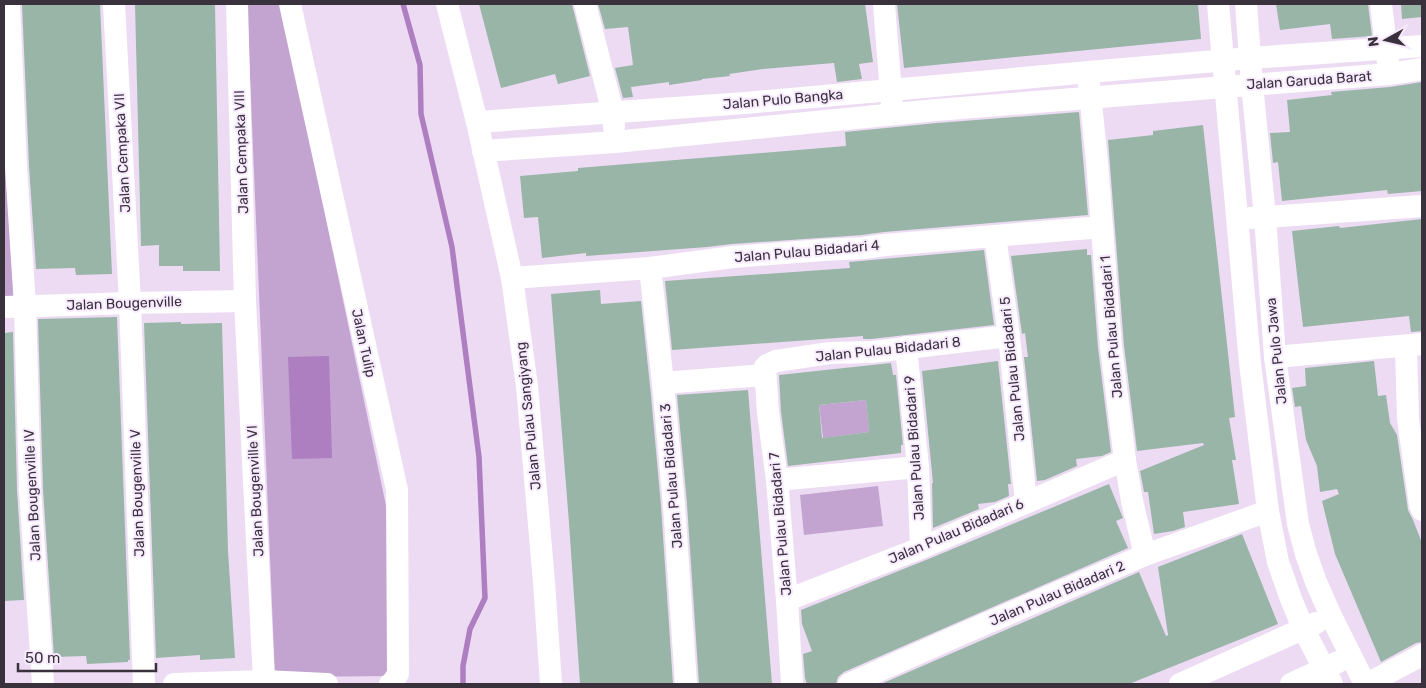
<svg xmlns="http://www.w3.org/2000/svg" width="1426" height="688" font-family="Rubik,sans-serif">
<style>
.green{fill:#c3a3d0}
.water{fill:#ad7ec0}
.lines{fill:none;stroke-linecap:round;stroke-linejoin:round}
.stream{stroke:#ad7ec0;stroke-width:5.5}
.building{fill:#98b5a7;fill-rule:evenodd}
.minor{stroke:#fff;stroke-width:22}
.labels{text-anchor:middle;stroke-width:4;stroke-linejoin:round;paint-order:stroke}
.street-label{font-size:14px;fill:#39323c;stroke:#f8eafe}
</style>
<rect width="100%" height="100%" fill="#eddbf4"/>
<!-- green -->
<g class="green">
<polygon points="247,4 281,4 393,539 401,676 275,677"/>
<polygon points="4,167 16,167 25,306 4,307"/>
<polygon points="866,400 869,432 823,438 819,405"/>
<polygon points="878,486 883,526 804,535 800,495"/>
</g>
<!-- water -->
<polygon class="water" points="329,356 332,458 292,459 288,357"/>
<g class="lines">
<!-- stream -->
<polyline class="stream" points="403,4 420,65 421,114 452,247 479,457 485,598 470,629 463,666 463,684"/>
</g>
<!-- building -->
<g class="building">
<polygon points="22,4 100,4 112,274 76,275 75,268 36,269 29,166"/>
<polygon points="135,4 215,4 220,271 183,271 183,266 159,266 159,245 141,246"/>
<polygon points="479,4 572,4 590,76 558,84 555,74 501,88"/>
<polygon points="598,4 865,4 873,62 859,64 862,79 837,82 834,63 763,69 729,74 730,76 702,79 702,80 669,85 669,82 631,87 633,97 623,98 615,68 633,65 628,27 605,29"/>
<polygon points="897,4 1198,4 1201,39 904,68"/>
<polygon points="1276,4 1368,4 1372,36 1332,39 1330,24 1280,30"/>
<polygon points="1401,4 1422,4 1422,17 1402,19"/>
<polygon points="1422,82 1422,191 1388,194 1387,190 1282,201 1278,162 1273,163 1270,133 1290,132 1287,100 1332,95 1331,92 1390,87"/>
<polygon points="1079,112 1088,215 884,232 862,235 732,244 707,247 586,256 586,253 542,258 538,217 524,218 520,176 578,171 578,168 846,146 845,132 937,123"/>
<polygon points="1203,125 1235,417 1229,418 1236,460 1232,460 1239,504 1183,512 1185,527 1173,531 1154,534 1148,492 1144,492 1140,471 1204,445 1203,443 1137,451 1124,346 1108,140 1153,135 1153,131"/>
<polygon points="1422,219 1422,331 1411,332 1409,316 1303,327 1292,231 1339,226 1340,228"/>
<polygon points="1087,249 1087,255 1091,255 1098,348 1111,452 1102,456 1076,459 1077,466 1045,480 1037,481 1024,357 1028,357 1025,333 1022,334 1011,256"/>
<polygon points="984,250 994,325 871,339 863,339 863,336 672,350 665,281 850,268 849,262"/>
<polygon points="600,290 601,304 641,301 651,395 661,506 673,684 580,684 569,523 551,294"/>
<polygon points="117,317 130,660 128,660 128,662 87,664 86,656 54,657 43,489 38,319"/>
<polygon points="181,322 181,324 222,323 228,551 235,658 200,660 200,655 156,658 144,323"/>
<polygon points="13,332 17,490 24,600 4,601 4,333"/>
<polygon points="998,361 1011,484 1008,484 1009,496 995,502 978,504 979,509 933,528 932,483 933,483 922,371"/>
<polygon points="1374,361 1378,396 1386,395 1390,423 1397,435 1408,510 1413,520 1422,543 1422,642 1416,643 1381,662 1335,554 1322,501 1339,494 1337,489 1320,492 1317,466 1306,440 1301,406 1295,407 1292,388 1306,386 1305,368"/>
<path d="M891,363L893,375H896L903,445H901V453L788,466L781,412L779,375ZM866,400L869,432L822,438L819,405Z"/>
<polygon points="748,390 772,684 699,684 687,504 677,395"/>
<polygon points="1109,484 1123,518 1116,521 1128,548 844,672 838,677 836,684 807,684 805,678 803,654 812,651 802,624 801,610 926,560"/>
<polygon points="1242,534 1278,624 1129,684 881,684 1139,572 1166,636 1168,635 1158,567"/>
</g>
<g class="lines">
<!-- minor -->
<g class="minor">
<polyline points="9,4 16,167 25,306 30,490 43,684"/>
<polyline points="114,4 130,303 144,684"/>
<polyline points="237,4 245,301 264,681"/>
<polyline points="290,4 397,490 398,674 392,683 390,684"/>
<polyline points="447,4 477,122 512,278 527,386 544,582 551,684"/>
<polyline points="585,4 613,113 614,127"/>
<polyline points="884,4 892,106"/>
<polyline points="1218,4 1250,363 1268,511 1278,562 1291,599 1303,628 1332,684"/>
<polyline points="1246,4 1252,84 1265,217 1275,357 1298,524 1306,554 1316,582 1331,616 1365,684"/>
<polyline points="1381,4 1388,63"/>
<polyline points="1089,83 1097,162 1111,347 1125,460 1132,501 1145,555"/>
<polyline points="477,122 745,103 891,90 1089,72 1250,58 1422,46"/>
<polyline points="483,151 615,142 936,110 1389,74 1422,69"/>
<polyline points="1251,218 1422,206"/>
<polyline points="995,236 1009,336 1026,502"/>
<polyline points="650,268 663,383 674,505 686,684"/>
<polyline points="512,278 650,268 733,257 823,250 863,248 885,245 1102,227"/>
<polyline points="4,307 130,303 245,301"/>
<polyline points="1406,346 1408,419 1420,505 1422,510"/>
<polyline points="906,347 918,467 921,548"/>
<polyline points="1275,357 1422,344"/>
<polyline points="663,383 765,375"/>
<polyline points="777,480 918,467"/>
<polyline points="787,600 921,548 1125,460"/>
<polyline points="174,684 264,681 327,684"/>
<polyline points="792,684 787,600 777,480 768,413 765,367 767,365 776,361 830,353 872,352 1009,336"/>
<polyline points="849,684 964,633 1145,555 1268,511"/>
<polyline points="1180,684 1316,623"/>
<polyline points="1291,684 1338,662"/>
<polyline points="1367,684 1422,655"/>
</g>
</g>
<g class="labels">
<!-- street labels -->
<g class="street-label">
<text transform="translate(1309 80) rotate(-4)" y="5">Jalan Garuda Barat</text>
<text transform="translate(783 99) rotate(-5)" y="5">Jalan Pulo Bangka</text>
<text transform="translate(241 152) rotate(-92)" y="5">Jalan Cempaka VIII</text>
<text transform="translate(122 153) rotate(-93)" y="5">Jalan Cempaka VII</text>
<text transform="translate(807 251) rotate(-5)" y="5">Jalan Pulau Bidadari 4</text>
<text transform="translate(124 303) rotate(-2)" y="5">Jalan Bougenville</text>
<text transform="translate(1111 327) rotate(-95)" y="5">Jalan Pulau Bidadari 1</text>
<text transform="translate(364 343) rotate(78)" y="5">Jalan Tulip</text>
<text transform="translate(888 349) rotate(-6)" y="5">Jalan Pulau Bidadari 8</text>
<text transform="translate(1276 351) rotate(-96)" y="5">Jalan Pulo Jawa</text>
<text transform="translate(1012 369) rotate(-96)" y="5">Jalan Pulau Bidadari 5</text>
<text transform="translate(528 416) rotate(-96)" y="5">Jalan Pulau Sangiyang</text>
<text transform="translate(914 448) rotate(-94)" y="5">Jalan Pulau Bidadari 9</text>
<text transform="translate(671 476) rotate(-95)" y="5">Jalan Pulau Bidadari 3</text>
<text transform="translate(255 491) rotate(-93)" y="5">Jalan Bougenville VI</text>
<text transform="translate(137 493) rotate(-92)" y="5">Jalan Bougenville V</text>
<text transform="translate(32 495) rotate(-93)" y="5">Jalan Bougenville IV</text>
<text transform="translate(780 524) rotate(-95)" y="5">Jalan Pulau Bidadari 7</text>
<text transform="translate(956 531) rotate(-23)" y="5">Jalan Pulau Bidadari 6</text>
<text transform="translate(1057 593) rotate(-23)" y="5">Jalan Pulau Bidadari 2</text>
</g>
</g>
<!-- border -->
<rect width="1426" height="688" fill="none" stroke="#39323c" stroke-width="10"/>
<!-- north arrow -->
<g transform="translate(1386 40) rotate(262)" stroke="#f8eafe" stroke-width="4" paint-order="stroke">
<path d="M0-4L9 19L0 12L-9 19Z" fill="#39323c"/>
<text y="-8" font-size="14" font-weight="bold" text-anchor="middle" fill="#39323c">N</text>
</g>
<!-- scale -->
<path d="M18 663v8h138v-8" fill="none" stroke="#39323c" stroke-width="2.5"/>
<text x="25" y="663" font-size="15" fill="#39323c" stroke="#f8eafe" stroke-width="4" paint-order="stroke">50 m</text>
</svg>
